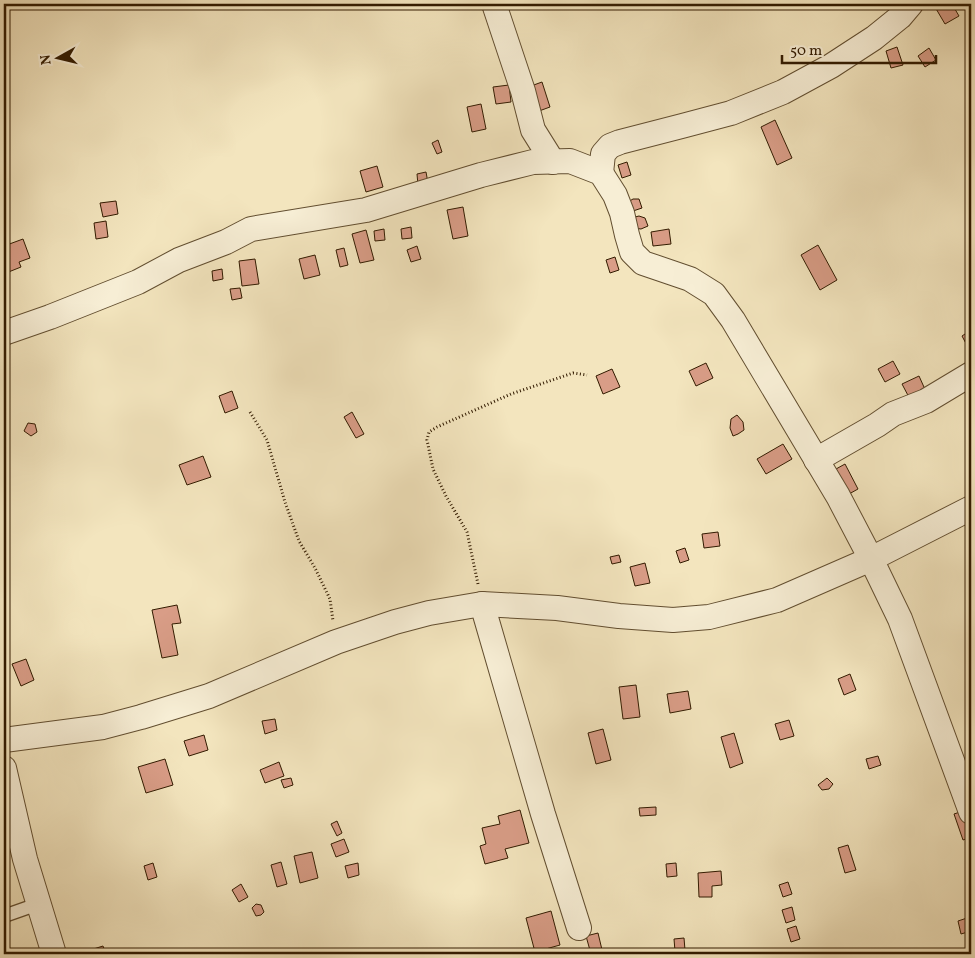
<svg xmlns="http://www.w3.org/2000/svg" width="975" height="958" font-family="Vollkorn,serif">
<style>
.building{fill:#d99d87;stroke:#321b00}
.lines{fill:none;stroke-linecap:round;stroke-linejoin:round}
.service-casing{stroke:#624e30;stroke-width:15}
.minor-casing{stroke:#624e30;stroke-width:26}
.path{stroke:#321b00;stroke-width:3;stroke-dasharray:1 2.5;stroke-linecap:butt}
.service{stroke:#f7eed5;stroke-width:12}
.minor{stroke:#f7eed5;stroke-width:24}
</style>
<rect width="100%" height="100%" fill="#f3e5be"/>
<filter id="stains"><feTurbulence type="fractalNoise" baseFrequency=".004" numOctaves="4"/><feColorMatrix values="0 0 0 0 .2 0 0 0 0 .09 0 0 0 0 .02 0 0 0 .5 -.17"/></filter>
<radialGradient id="worn" r=".72"><stop offset=".6" stop-color="#630" stop-opacity="0"/><stop offset="1" stop-color="#630" stop-opacity=".3"/></radialGradient>
<!-- building -->
<g class="building">
<polygon points="941,4 952,4 959,16 945,24 935,7"/>
<polygon points="897,47 903,65 891,68 886,51"/>
<polygon points="929,48 936,60 925,67 918,56"/>
<polygon points="542,82 550,107 539,111 531,86"/>
<polygon points="509,85 511,102 496,104 493,87"/>
<polygon points="481,104 486,129 472,132 467,107"/>
<polygon points="775,120 792,158 777,165 761,127"/>
<polygon points="438,140 442,152 437,154 432,143"/>
<polygon points="627,162 631,175 622,178 618,165"/>
<polygon points="377,166 383,187 366,192 360,171"/>
<polygon points="426,172 428,183 418,185 417,174"/>
<polygon points="633,199 639,199 642,208 633,211 628,202"/>
<polygon points="116,201 118,214 103,217 100,203"/>
<polygon points="463,207 468,236 453,239 447,210"/>
<polygon points="639,216 645,218 648,226 641,229 633,228 631,218"/>
<polygon points="106,221 108,237 96,239 94,223"/>
<polygon points="411,227 412,238 402,239 401,229"/>
<polygon points="384,229 385,240 375,241 374,231"/>
<polygon points="669,229 671,244 653,246 651,232"/>
<polygon points="366,230 374,260 360,263 352,234"/>
<polygon points="23,239 30,258 19,262 21,267 6,273 4,266 4,246"/>
<polygon points="818,245 837,280 820,290 801,255"/>
<polygon points="417,246 421,259 411,262 407,250"/>
<polygon points="344,248 348,265 340,267 336,250"/>
<polygon points="315,255 320,275 304,279 299,259"/>
<polygon points="615,257 619,270 610,273 606,260"/>
<polygon points="255,259 259,284 242,286 239,261"/>
<polygon points="222,269 223,279 213,281 212,271"/>
<polygon points="240,288 242,298 232,300 230,289"/>
<polygon points="971,330 971,350 970,351 962,336"/>
<polygon points="893,361 900,374 885,382 878,369"/>
<polygon points="706,363 713,378 696,386 689,371"/>
<polygon points="612,369 620,387 603,394 596,376"/>
<polygon points="919,376 928,396 912,403 902,384"/>
<polygon points="232,391 238,408 225,413 219,396"/>
<polygon points="352,412 364,434 356,438 344,417"/>
<polygon points="737,415 743,422 744,430 738,434 733,436 730,428 731,419"/>
<polygon points="28,423 35,424 37,432 31,436 24,431"/>
<polygon points="783,444 792,459 766,474 757,459"/>
<polygon points="203,456 211,477 187,485 179,465"/>
<polygon points="845,464 858,489 849,494 836,469"/>
<polygon points="718,532 720,546 704,548 702,534"/>
<polygon points="685,548 689,560 680,563 676,551"/>
<polygon points="619,555 621,562 612,564 610,557"/>
<polygon points="645,563 650,583 635,586 630,567"/>
<polygon points="177,605 181,623 172,624 178,655 162,658 152,610"/>
<polygon points="26,659 34,680 21,686 12,664"/>
<polygon points="850,674 856,690 844,695 838,679"/>
<polygon points="636,685 640,717 623,719 619,687"/>
<polygon points="688,691 691,709 670,713 667,694"/>
<polygon points="275,719 277,730 265,734 262,721"/>
<polygon points="789,720 794,736 780,740 775,724"/>
<polygon points="603,729 611,760 596,764 588,733"/>
<polygon points="734,733 743,763 730,768 721,737"/>
<polygon points="204,735 208,750 189,756 184,741"/>
<polygon points="878,756 881,765 869,769 866,759"/>
<polygon points="165,759 173,785 146,793 138,767"/>
<polygon points="279,762 284,776 265,783 260,770"/>
<polygon points="291,778 293,785 284,788 281,780"/>
<polygon points="827,778 833,784 829,789 822,790 818,785"/>
<polygon points="656,807 656,815 640,816 639,808"/>
<polygon points="520,810 529,843 505,849 508,858 485,864 480,846 486,844 482,828 500,824 498,816"/>
<polygon points="966,810 971,825 971,837 963,840 954,814"/>
<polygon points="337,821 342,833 337,836 331,824"/>
<polygon points="344,839 349,852 336,857 331,844"/>
<polygon points="848,845 856,870 845,873 838,848"/>
<polygon points="312,852 318,878 300,883 294,856"/>
<polygon points="281,862 287,884 277,887 271,865"/>
<polygon points="153,863 157,877 148,880 144,866"/>
<polygon points="358,863 359,875 348,878 345,866"/>
<polygon points="676,863 677,876 667,877 666,864"/>
<polygon points="721,871 722,885 712,886 712,897 699,897 698,873"/>
<polygon points="788,882 792,894 783,897 779,885"/>
<polygon points="241,884 248,897 239,902 232,890"/>
<polygon points="256,904 261,905 264,912 261,915 256,916 252,908"/>
<polygon points="792,907 795,920 786,923 782,910"/>
<polygon points="551,911 560,945 535,952 526,918"/>
<polygon points="967,918 971,931 961,934 958,921"/>
<polygon points="796,926 800,939 791,942 787,929"/>
<polygon points="598,933 603,954 591,954 586,936"/>
<polygon points="684,938 685,950 675,951 674,939"/>
<polygon points="103,946 106,954 88,954 87,951"/>
</g>
<g class="lines">
<!-- service casing -->
<g class="service-casing">
<polyline id="service" points="4,916 38,904"/>
</g>
<!-- minor casing -->
<g class="minor-casing">
<g id="minor">
<polyline points="494,4 523,91 533,130 553,162"/>
<polyline points="601,173 603,154 610,146 620,142 682,126 731,113 783,92 831,66 874,38 900,17 911,4"/>
<polyline points="4,333 50,317 138,282 179,260 226,242 251,229 366,210 481,175 533,162 570,161 601,173 615,195 622,213 627,235 632,252 643,263 690,279 714,294 733,320 838,496 871,559 900,619 971,812"/>
<polyline points="816,460 877,425 893,414 926,401 971,374"/>
<polyline points="482,604 543,814 579,928"/>
<polyline points="4,740 103,727 141,717 209,696 336,642 395,622 429,613 482,604 557,608 619,616 673,620 709,617 777,600 871,559 971,508"/>
<polyline points="4,768 25,859 54,954"/>
</g>
</g>
<!-- path -->
<g class="path">
<polyline points="250,412 267,440 285,502 299,541 315,568 330,599 333,621"/>
<polyline points="478,584 467,532 446,496 433,469 427,440 429,432 437,427 511,394 573,373 587,375"/>
</g>
<!-- service -->
<use href="#service" class="service"/>
<!-- minor -->
<use href="#minor" class="minor"/>
</g>
<!-- margin -->
<rect width="975" height="958" fill="none" stroke="#f3e5be" stroke-width="20"/>
<rect x="5" y="5" width="965" height="948" fill="none" stroke="#321b00" stroke-width="2.5"/>
<rect x="10" y="10" width="955" height="938" fill="none" stroke="#321b00"/>
<!-- north arrow -->
<g transform="translate(58 58) rotate(262)" stroke="#f7eed5" stroke-width="4" paint-order="stroke">
<path d="M0-4L9 19L0 12L-9 19Z" fill="#321b00"/>
<text y="-8" font-size="14" font-weight="bold" text-anchor="middle" fill="#321b00">N</text>
</g>
<!-- scale -->
<path d="M782 55v8h154v-8" fill="none" stroke="#321b00" stroke-width="2.5"/>
<text x="790" y="55" font-size="15" fill="#321b00" stroke="#f7eed5" stroke-width="4" paint-order="stroke">50 m</text>
<rect width="100%" height="100%" filter="url(#stains)"/>
<rect width="100%" height="100%" fill="url(#worn)"/>
</svg>
